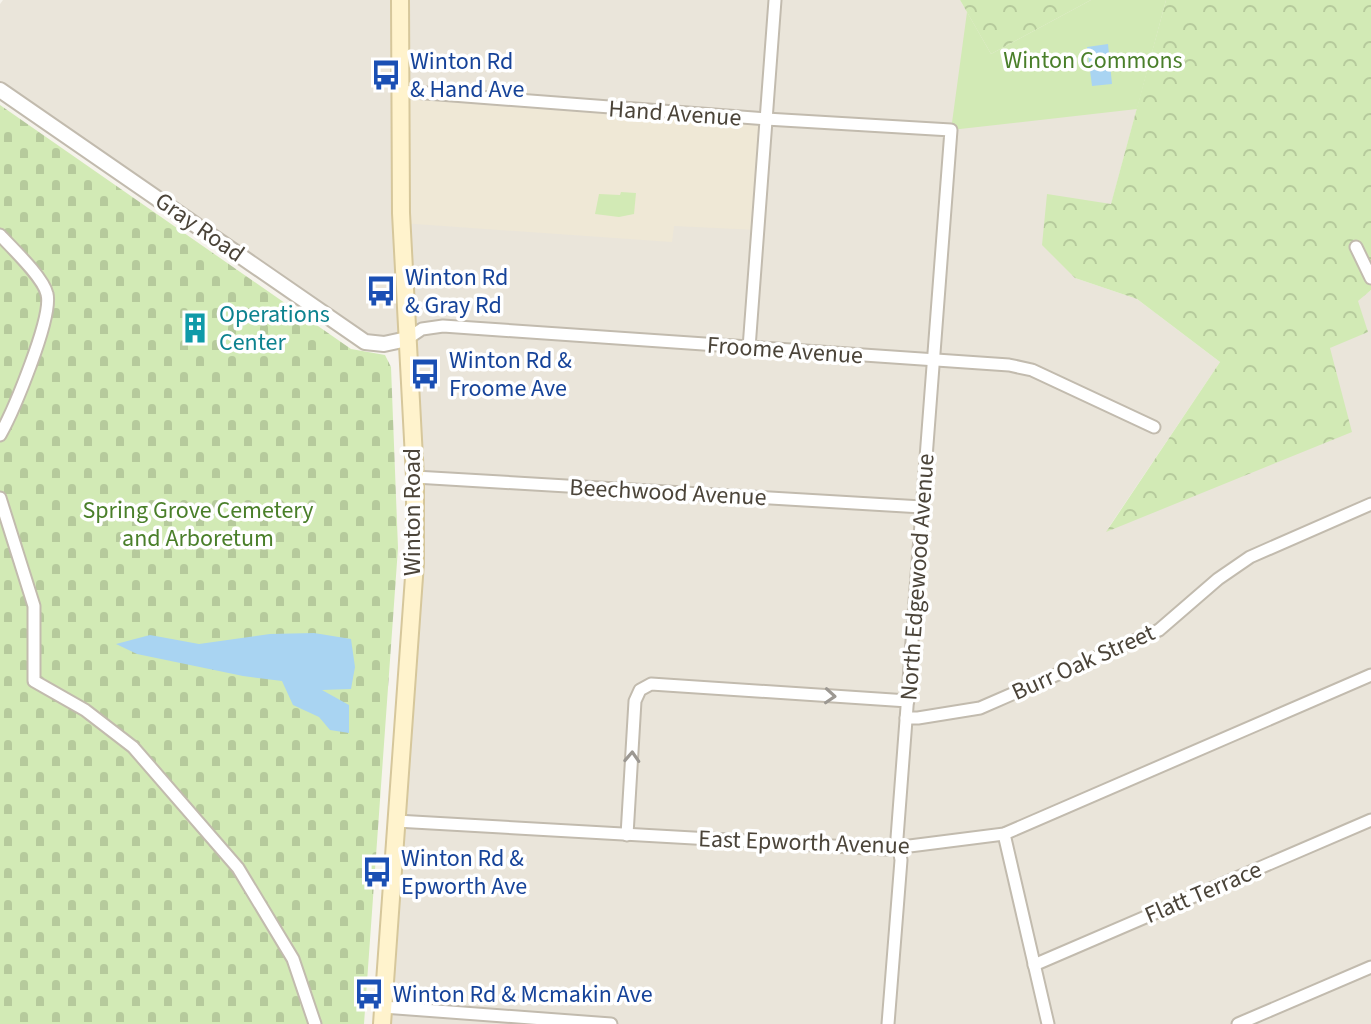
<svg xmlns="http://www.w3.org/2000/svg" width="1371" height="1024" font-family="'Source Sans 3',sans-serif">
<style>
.residential{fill:#eae5da}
.education{fill:#efe8d6}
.forest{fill:url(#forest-crowns)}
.cemetery{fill:url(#cemetery-stones)}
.park{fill:#d2eab5}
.water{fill:#a9d4f2}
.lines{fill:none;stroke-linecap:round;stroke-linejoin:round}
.minor-casing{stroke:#c2bbae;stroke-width:15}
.tertiary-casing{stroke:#c2bbae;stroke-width:18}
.secondary-casing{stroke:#d6c79b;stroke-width:20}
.minor{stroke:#fff;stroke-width:11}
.tertiary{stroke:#fff;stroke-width:14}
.secondary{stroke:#fff3cd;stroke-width:16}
.oneway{stroke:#9c9892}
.labels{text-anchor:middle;stroke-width:7;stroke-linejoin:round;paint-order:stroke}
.park-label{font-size:24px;fill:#4a7f2a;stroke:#fff}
.transit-label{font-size:24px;fill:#164399;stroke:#fff;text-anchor:start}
.street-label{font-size:24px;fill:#4b4439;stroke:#fff}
.culture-label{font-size:24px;fill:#0d838f;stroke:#fff;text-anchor:start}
</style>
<defs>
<pattern id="forest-crowns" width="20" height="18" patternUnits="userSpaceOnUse" patternTransform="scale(2)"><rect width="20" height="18" fill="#d2eab5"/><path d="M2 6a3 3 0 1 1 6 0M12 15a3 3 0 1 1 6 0" fill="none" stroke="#b6ca9c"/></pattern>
<pattern id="cemetery-stones" width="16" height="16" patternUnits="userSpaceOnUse" patternTransform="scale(2)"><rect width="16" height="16" fill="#d2eab5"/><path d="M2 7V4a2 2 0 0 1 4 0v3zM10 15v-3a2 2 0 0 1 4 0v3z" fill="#b6ca9c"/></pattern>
</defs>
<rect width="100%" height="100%" fill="#f6f3ec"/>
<!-- residential -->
<polygon class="residential" points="3,0 960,0 991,54 1091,0 1166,0 1111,205 1075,278 1137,299 1220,362 1107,530 1330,348 1358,300 1371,290 1371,1024 382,1024 415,563 407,339 374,344 0,90 0,4"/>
<!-- education -->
<polygon class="education" points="400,91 766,119 758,230 674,226 672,242 401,223"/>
<!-- forest -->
<g class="forest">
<polygon points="960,0 1091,0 991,54"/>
<polygon points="1166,0 1371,0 1371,290 1358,301 1368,332 1330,348 1352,432 1106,532 1220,362 1137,299 1075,278 1042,245 1047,194 1111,204"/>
</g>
<!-- cemetery -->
<polygon class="cemetery" points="0,105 351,349 385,355 391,367 398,548 364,1024 0,1024"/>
<!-- park -->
<g class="park">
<polygon points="1091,0 1166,0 1137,109 951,130 967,12 991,54"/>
<polygon points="621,192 636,193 634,214 619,217 595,214 599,194 620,195"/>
</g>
<!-- water -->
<g class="water">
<polygon points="1108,44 1112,84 1092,86 1087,47"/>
<polygon points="314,633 351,639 355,667 351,689 322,690 349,705 349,733 330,730 319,717 293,705 282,681 243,676 137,654 116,644 150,635 199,644 270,634"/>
</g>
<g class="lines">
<!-- minor casing -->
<g class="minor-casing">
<g id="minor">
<polyline points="400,91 766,119 951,130 897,838 901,860 888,1024"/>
<path d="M0,235C12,248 43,277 47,294C53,317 13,412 0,435"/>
<polyline points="1356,247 1371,278"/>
<polyline points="407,339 422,329 443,326 1009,365 1032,370 1154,427"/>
<polyline points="749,348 775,0"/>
<polyline points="415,477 922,507"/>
<polyline points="0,498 34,606 34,681 85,710 133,747 238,868 293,959 315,1024"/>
<polyline points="906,718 918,718 980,708 1159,630 1218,579 1250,557 1371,504"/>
<polyline points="396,821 886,849 1004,834 1371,675"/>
<polyline points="1004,834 1048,1024"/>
<polyline points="627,835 635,701 640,690 651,684 908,701"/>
<polyline points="1034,965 1371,820"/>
<polyline points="383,1007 611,1024"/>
<polyline points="1238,1024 1371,967"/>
</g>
</g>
<!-- tertiary casing -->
<g class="tertiary-casing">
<polyline id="tertiary" points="0,90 365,342 384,344 407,339"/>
</g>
<!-- secondary casing -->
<g class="secondary-casing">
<polyline id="secondary" points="382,1024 415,563 415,477 401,213 400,0"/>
</g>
<!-- minor -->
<use href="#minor" class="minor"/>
<!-- tertiary -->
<use href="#tertiary" class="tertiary"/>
<!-- secondary -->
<use href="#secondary" class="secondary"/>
</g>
<!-- one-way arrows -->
<defs><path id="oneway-chevron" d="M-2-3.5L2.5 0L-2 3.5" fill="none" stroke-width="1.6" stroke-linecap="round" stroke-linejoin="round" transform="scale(2)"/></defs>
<g class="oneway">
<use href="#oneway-chevron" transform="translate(830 696) rotate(4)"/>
<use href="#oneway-chevron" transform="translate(632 757) rotate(-87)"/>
</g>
<!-- icons -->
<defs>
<g id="bus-bare" transform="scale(2.4)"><path d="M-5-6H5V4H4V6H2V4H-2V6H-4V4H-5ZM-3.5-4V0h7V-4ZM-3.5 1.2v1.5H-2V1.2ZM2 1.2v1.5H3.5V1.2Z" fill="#1a4fb4" stroke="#fff" stroke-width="2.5" paint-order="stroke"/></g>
<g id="building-bare" transform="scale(2.4)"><path d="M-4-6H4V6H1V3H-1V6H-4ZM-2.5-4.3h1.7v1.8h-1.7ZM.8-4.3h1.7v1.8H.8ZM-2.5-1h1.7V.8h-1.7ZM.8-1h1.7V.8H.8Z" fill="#0f9aa8" stroke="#fff" stroke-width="2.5" paint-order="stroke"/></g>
</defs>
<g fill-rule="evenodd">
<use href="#bus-bare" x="386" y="75"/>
<use href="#bus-bare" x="381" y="291"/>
<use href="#building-bare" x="195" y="328"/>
<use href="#bus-bare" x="425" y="374"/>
<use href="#bus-bare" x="377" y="872"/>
<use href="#bus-bare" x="369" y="994"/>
</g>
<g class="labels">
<!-- park labels -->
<g class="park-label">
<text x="1093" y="68">Winton Commons</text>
<text x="198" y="518">Spring Grove Cemetery<tspan x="198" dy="28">and Arboretum</tspan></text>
</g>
<!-- transit labels -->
<g class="transit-label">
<text x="410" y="69">Winton Rd<tspan x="410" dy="28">&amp; Hand Ave</tspan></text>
<text x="405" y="285">Winton Rd<tspan x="405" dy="28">&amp; Gray Rd</tspan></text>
<text x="449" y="368">Winton Rd &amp;<tspan x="449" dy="28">Froome Ave</tspan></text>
<text x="401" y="866">Winton Rd &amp;<tspan x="401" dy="28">Epworth Ave</tspan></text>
<text x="393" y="1002">Winton Rd &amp; Mcmakin Ave</text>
</g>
<!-- street labels -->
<g class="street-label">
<text transform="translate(675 113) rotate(4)" y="8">Hand Avenue</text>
<text transform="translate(200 227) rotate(35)" y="8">Gray Road</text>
<text transform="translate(785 350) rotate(4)" y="8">Froome Avenue</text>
<text transform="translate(668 492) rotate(3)" y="8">Beechwood Avenue</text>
<text transform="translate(412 512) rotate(-90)" y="8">Winton Road</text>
<text transform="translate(917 577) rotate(-86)" y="8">North Edgewood Avenue</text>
<text transform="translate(1083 662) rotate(-24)" y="8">Burr Oak Street</text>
<text transform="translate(804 842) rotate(2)" y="8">East Epworth Avenue</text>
<text transform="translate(1203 892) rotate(-23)" y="8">Flatt Terrace</text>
</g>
<!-- culture labels -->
<g class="culture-label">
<text x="219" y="322">Operations<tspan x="219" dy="28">Center</tspan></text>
</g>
</g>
</svg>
